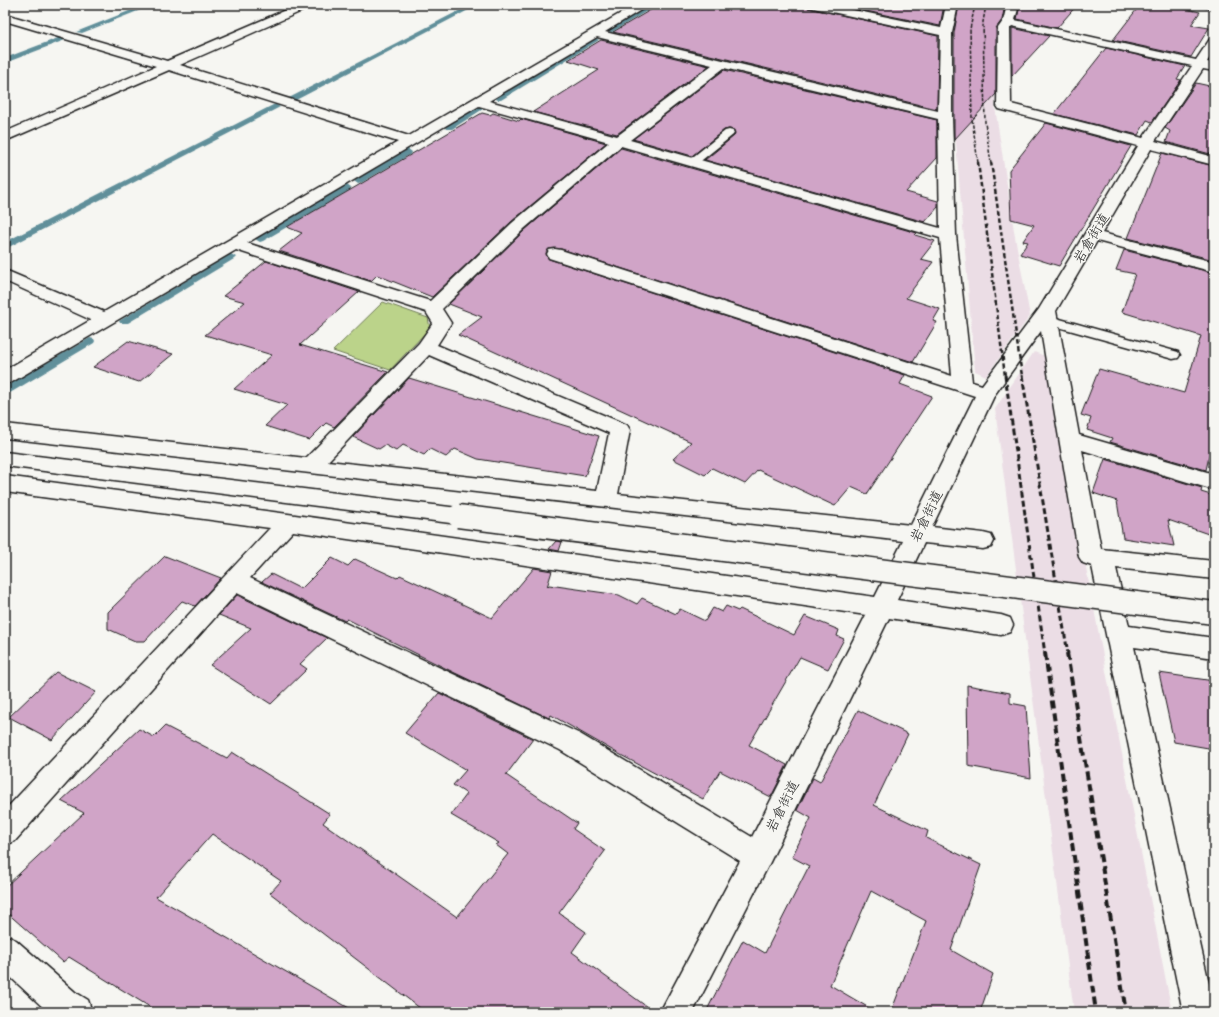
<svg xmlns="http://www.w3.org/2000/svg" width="1219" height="1017" font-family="'Balsamiq Sans','Klee One',sans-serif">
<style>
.built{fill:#ebdde5}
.green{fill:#bbd38a;stroke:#6c7853}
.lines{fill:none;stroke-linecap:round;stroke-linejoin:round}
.stream{fill:#618f9a;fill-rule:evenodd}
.building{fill:#d0a4c7;stroke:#1c1c1c}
.lane-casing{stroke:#1c1c1c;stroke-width:3}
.street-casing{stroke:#1c1c1c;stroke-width:3}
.secondary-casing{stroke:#1c1c1c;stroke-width:3}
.lane{fill:#f6f6f2;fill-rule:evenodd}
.street{fill:#f6f6f2;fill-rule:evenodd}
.secondary{fill:#f6f6f2;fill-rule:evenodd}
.rail-far3{stroke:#1c1c1c;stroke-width:1.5;stroke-dasharray:3.5 1.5;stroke-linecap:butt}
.rail-far2{stroke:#1c1c1c;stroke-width:2.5;stroke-dasharray:4.5 2.5;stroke-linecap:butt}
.rail-far1{stroke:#1c1c1c;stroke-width:3;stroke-dasharray:6 3;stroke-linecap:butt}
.rail{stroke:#1c1c1c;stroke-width:4;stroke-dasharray:8 4;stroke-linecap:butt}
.secondary-bridge-casing{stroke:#1c1c1c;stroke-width:25;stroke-linecap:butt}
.secondary-bridge{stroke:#f6f6f2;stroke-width:22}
.labels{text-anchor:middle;stroke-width:3;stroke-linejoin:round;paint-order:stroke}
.street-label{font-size:14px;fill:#1c1c1c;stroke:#f6f6f2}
</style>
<rect width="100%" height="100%" fill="#f6f6f2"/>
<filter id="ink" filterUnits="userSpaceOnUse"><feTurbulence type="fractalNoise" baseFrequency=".025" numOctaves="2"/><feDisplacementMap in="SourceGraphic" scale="8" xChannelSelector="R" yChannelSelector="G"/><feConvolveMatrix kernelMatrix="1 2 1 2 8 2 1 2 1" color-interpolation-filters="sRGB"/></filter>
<g filter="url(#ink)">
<!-- built -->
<g class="built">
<polygon points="993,27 995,107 1015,237 1030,316 986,376 975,371 954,119 955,36"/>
<polygon points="1034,352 1045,356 1172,1012 1074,1012 995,409"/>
</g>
<!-- green -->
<polygon class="green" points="383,302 428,318 430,328 390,370 333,351"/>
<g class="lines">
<!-- stream -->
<g class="stream">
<polygon points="144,5 153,5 82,33 76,32"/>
<polygon points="470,5 478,5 296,100 293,100 289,98"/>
<polygon points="649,5 657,5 612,32 606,31"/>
<polygon points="58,38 61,38 65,40 5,63 5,58"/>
<polygon points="592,38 595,38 599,40 501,100 498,100 494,98"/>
<polygon points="273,105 276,105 280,107 5,249 5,242"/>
<polygon points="476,107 482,107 483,109 452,129 446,129 445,127"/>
<polygon points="408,149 412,152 411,154 361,183 358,184 354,181"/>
<polygon points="347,185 351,188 350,190 263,241 260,242 255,239"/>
<polygon points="231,254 236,257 234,259 128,323 120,323 119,321"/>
<polygon points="90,338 94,339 95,341 94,343 5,396 5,387"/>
</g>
</g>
<!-- building -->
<g class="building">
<polygon points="659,5 806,5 808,8 813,9 938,36 937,109 613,32"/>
<polygon points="836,5 944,5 940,26"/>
<polygon points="959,5 1005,5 1002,20 996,28 996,94 954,140 954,33"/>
<polygon points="1020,5 1077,5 1057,28 1017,19"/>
<polygon points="1140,5 1167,5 1200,12 1191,25 1209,28 1191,57 1113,40"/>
<polygon points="1012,28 1049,36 1012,76"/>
<polygon points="601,40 709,66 617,134 533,112 599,70 568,60"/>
<polygon points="1106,48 1185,66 1177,79 1181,80 1152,122 1147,120 1138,135 1054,114"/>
<polygon points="724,70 937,120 937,158 906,192 938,201 938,207 925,222 705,160 734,136 734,130 729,129 724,130 692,156 633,139"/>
<polygon points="1196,83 1214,87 1214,155 1166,142 1170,131 1165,128"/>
<polygon points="482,113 490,115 493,113 519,121 521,119 606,143 511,222 432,297 377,275 371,281 279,251 302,233 287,227"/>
<polygon points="1046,123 1131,146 1059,266 1020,254 1028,242 1023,241 1034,225 1011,219 1009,170"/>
<polygon points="621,148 917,233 915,235 935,241 921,259 933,262 906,298 940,309 933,321 937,322 913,362 561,249 549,249 546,253 549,259 905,375 900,384 932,396 867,494 851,487 835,506 758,470 745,484 712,468 705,475 673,459 691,442 458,335 482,317 449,304 525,230"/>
<polygon points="1162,153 1214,166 1214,260 1128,238"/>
<polygon points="1124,250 1214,273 1214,433 1206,470 1110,442 1112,438 1087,430 1091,418 1081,415 1099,369 1184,393 1201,336 1122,312 1135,274 1116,270"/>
<polygon points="266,261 359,292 300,345 388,372 334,427 326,423 309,440 265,426 287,405 234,389 272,355 205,335 245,302 223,296"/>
<polygon points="128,341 173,354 139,382 93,367"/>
<polygon points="409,378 599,436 585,476 478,459 455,449 446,457 430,449 424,455 403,445 396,451 385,445 379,449 353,437"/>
<polygon points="1105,459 1202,488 1201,492 1214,496 1214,536 1168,520 1174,546 1123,538 1117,501 1093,493"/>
<polygon points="556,541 562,542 559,551 549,549"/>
<polygon points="165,556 221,578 195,606 182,601 145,641 135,641 108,629 108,612"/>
<polygon points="332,558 348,566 355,559 397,578 400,575 492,618 534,568 552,571 547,587 549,585 619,595 637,604 642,598 676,614 680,609 705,621 713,608 722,612 726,606 738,611 740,609 794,635 805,616 839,630 837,636 844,639 828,669 800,657 749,745 787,765 771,797 720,771 703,799 619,754 551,715 549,718 455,673 347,619 345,621 262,582 271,574 301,589"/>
<polygon points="237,595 327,638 300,664 307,669 271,704 210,665 251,628 219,615"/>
<polygon points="56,672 96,692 52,740 9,717"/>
<polygon points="1159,673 1214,681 1214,749 1174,742"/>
<polygon points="967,685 1010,693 1010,703 1026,706 1031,778 968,766"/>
<polygon points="439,693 533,739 506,775 577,823 573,829 605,851 559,913 586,932 572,952 654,1012 425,1012 270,893 281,881 212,834 156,897 356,1012 158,1012 69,957 63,962 5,911 5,887 84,813 61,801 139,729 154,737 165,726 227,758 232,752 330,814 323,823 457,917 508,854 496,845 499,843 451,815 467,794 453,785 466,770 405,733"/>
<polygon points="858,710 908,734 874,805 928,831 926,838 981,865 951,950 993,974 980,1012 891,1012 926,921 871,891 830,985 876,1012 706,1012 743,940 765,953 809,866 792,857 811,818 797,810 813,778 820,782"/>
</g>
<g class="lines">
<!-- lane casing -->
<g class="lane-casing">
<g id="lane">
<polygon points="729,130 733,131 734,133 733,135 697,164 689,164 687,162 689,160 725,131"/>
<polygon points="1049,316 1178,352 1180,355 1178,358 1173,359 1044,323 1042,320 1044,317"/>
</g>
</g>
<!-- street casing -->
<g class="street-casing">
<g id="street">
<path d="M297,5H313L311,7L180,65L409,136L635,5H649L605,32L938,111L940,35L813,8L809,7L807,5H829L941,28L946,5H958L952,33V117L956,235L972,382L982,385L1039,309L1138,146L999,109L997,106L998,28L1003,21L1007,5H1019L1015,20L1196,60L1210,39L1214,38V51L1207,62L1214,63V71L1203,69L1155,141L1214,157V165L1151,149L1102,233L1214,262V272L1097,241L1056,311L1079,435L1214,474V490L1082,450L1101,549L1214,561V579L1116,568L1129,626L1214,638V658L1134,647L1214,1006V1012H1183L1092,566L1083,563L1079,557L1041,331L995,394L932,527L983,533L991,535L994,541L991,547L983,549L924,543L897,600L1001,615L1010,618L1013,625L1010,632L1001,635L889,618L768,866L693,1012H660L740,861L560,750L237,593L15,841L5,845V810L270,528L5,492V476L288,514L875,597L903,541L5,438V424L306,458L419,343L433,323L426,312L236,250L12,382L5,384V370L91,320L5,281V270L104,312L398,142L169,70L5,141V132L156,66L5,21V14L167,61ZM1012,26L1192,66L1143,138L1011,104L1010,28ZM597,37L712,65L617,136L489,101ZM724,68L938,119L940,228L630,140ZM479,106L609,142L512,223L430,301L247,243ZM621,146L940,238L952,376L561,250L555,249L549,250L547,254L549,258L975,396L911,525L618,494L630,430L627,425L437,345L451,323L442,309L524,229ZM429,355L609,433L597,491L328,461ZM293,531L866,615L752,837L580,734L250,578Z"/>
<polygon points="1204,5 1214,5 1214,9 1206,7"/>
<polygon points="5,935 16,940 75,992 88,1000 92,1012 48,1012 5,972"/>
</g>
</g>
<!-- secondary casing -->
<g class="secondary-casing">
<polygon id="secondary" points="5,452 458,508 466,510 469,516 466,522 458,524 5,466"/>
</g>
<!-- lane -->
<use href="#lane" class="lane"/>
<!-- street -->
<use href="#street" class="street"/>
<!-- secondary -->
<use href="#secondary" class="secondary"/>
<!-- rail-far3 -->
<g class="rail-far3">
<polyline points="975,5 970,29 972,119 978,163"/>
<polyline points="986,5 983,22 985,123 991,163"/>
</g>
<!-- rail-far2 -->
<g class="rail-far2">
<polyline points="978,162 1005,376"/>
<polyline points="991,162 1022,376"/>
</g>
<!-- rail-far1 -->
<g class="rail-far1">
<polyline points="1005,375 1045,654"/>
<polyline points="1022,375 1068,654"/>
</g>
<!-- rail -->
<g class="rail">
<polyline points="1045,653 1096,1012"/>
<polyline points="1067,653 1126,1012"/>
</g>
<!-- secondary-bridge casing -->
<g class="secondary-bridge-casing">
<polyline id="secondary-bridge" points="458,516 1214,613"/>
</g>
<!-- secondary-bridge -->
<use href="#secondary-bridge" class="secondary-bridge"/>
</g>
</g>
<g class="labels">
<!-- street labels -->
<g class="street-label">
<text transform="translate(1091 238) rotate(-59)" y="5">岩倉街道</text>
<text transform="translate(926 516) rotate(-64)" y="5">岩倉街道</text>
<text transform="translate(782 806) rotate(-63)" y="5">岩倉街道</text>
</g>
</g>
<!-- margin -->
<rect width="1219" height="1017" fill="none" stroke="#f6f6f2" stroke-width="20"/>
<rect x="10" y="10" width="1199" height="997" fill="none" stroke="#1c1c1c" stroke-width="1.5" filter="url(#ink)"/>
</svg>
